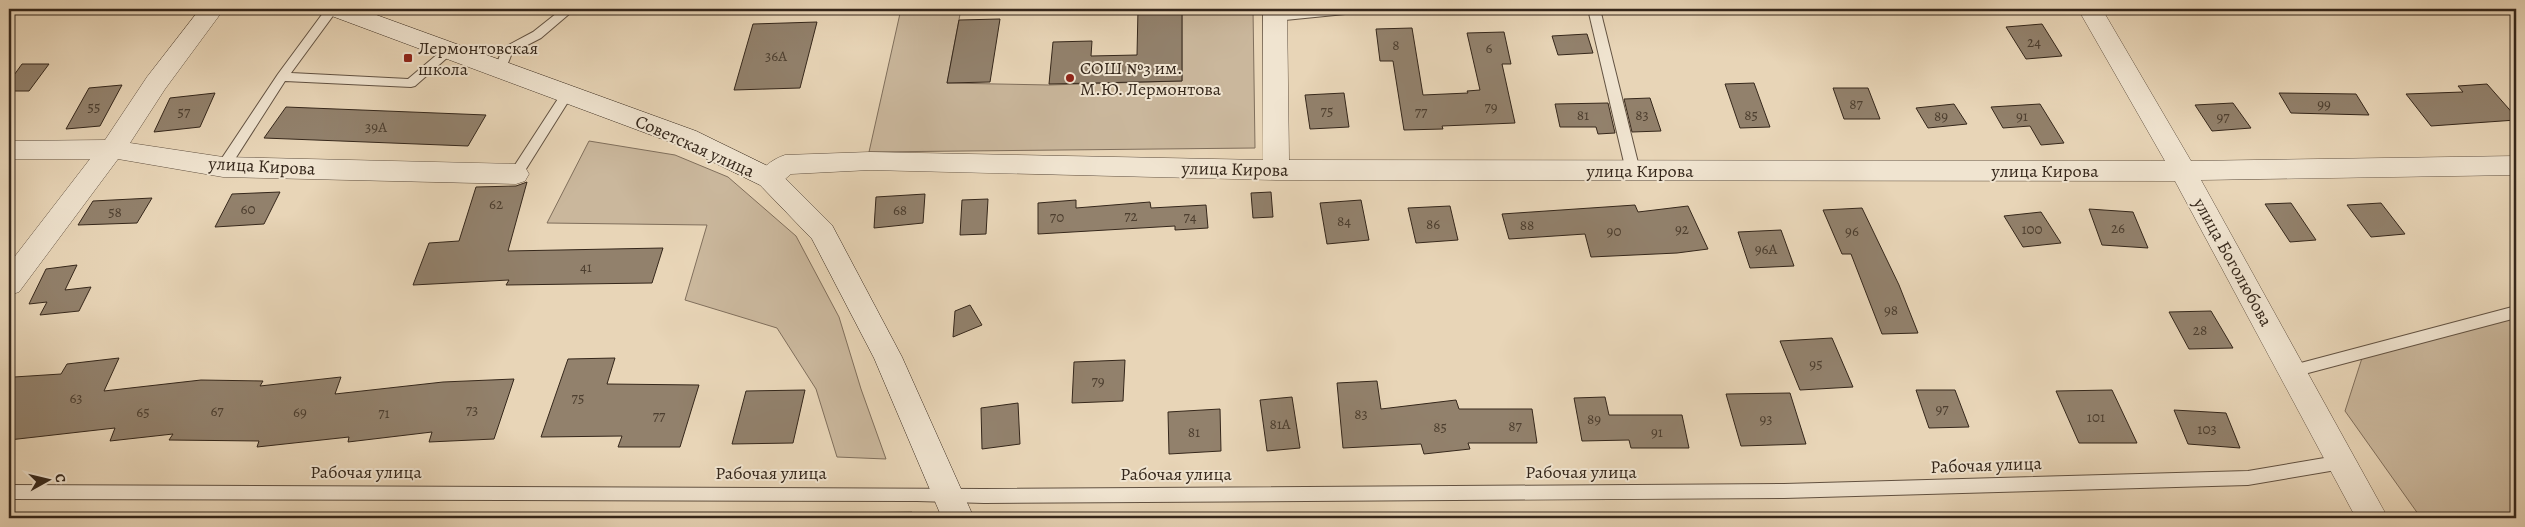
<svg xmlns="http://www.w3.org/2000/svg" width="2525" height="527" font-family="Alegreya,serif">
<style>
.green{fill:#cab79c;stroke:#806f5c}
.building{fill:#92816c;stroke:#35271b}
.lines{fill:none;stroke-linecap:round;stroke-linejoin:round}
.service-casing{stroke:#625242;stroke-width:2}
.minor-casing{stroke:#625242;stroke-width:1}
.secondary-casing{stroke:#35271b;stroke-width:1}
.service{fill:#f0e4d0;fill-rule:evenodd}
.minor{fill:#f0e4d0;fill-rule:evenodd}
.secondary{fill:#f0e4d0;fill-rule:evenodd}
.poi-dot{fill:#8f2418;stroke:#f0e4d0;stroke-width:2}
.labels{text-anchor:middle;stroke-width:4;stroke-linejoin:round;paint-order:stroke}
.number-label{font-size:15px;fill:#4c3e2f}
.poi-label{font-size:18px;fill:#35271b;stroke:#f0e4d0;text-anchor:start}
.street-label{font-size:18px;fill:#35271b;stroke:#f0e4d0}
</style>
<rect width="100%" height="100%" fill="#e8d5b7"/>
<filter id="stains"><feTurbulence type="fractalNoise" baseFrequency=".004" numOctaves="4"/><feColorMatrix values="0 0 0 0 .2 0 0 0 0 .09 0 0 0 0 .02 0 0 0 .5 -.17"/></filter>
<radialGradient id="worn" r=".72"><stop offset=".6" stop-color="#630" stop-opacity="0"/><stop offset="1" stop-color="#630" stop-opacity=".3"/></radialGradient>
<!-- green -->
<g class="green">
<polygon points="901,9 961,9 947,83 1049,85 1182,81 1182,9 1253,9 1255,148 869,152"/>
<polygon points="589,141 675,155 728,177 796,236 839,317 861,389 886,459 837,457 816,389 777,328 685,300 707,225 547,223"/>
<polygon points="2516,312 2516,518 2421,518 2345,411 2363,355"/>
<polygon points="912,512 915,518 851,518 850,513"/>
</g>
<!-- building -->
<g class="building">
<polygon points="1138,9 1182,9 1182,81 1049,84 1053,42 1092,41 1091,56 1137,55"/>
<polygon points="1000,19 990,82 947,83 959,20"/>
<polygon points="817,22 800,88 734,90 753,24"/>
<polygon points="2042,24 2062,56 2026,59 2006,27"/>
<polygon points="1412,28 1423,95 1468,93 1467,91 1480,90 1467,33 1504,32 1511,64 1502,64 1515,123 1442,126 1443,129 1404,130 1393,61 1380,61 1376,29"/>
<polygon points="1587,34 1593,53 1558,55 1552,36"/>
<polygon points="22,64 49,64 29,91 9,91 9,82"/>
<polygon points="1754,83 1770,127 1740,128 1725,84"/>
<polygon points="2487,84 2516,117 2516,120 2431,126 2406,94 2463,92 2458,86"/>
<polygon points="122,85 100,126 66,129 89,88"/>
<polygon points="1833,88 1868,88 1880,119 1844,119"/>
<polygon points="215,93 200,127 154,132 170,98"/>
<polygon points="1344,93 1349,127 1310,129 1305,95"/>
<polygon points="2279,93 2356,94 2369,115 2291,113"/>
<polygon points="1650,98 1661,131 1632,132 1624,99"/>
<polygon points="1608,103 1615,133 1598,134 1596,127 1560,127 1555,104"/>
<polygon points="2233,103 2251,128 2212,131 2195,105"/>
<polygon points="1954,104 1967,124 1928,128 1916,108"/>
<polygon points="2040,104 2064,143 2041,145 2030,126 2003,128 1991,107"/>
<polygon points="286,107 486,115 468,146 264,138"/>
<polygon points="527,182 508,251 663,248 652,283 506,285 509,280 413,285 429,243 459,241 476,187 516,186"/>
<polygon points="280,192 264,224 215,227 232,194"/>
<polygon points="1271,192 1273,217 1253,218 1251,193"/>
<polygon points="925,194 923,223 874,228 876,197"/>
<polygon points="152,198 137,223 78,225 93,201"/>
<polygon points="988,199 986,234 960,235 962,200"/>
<polygon points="1076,200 1076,208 1150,202 1151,208 1206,205 1208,228 1175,230 1175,226 1038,234 1038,203"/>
<polygon points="1361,200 1369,240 1327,244 1320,203"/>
<polygon points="2291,203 2316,240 2290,242 2265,204"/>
<polygon points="2381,203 2405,234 2371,237 2347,205"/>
<polygon points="1635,205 1638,212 1688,206 1708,249 1677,253 1591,257 1585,234 1509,239 1502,214"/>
<polygon points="1450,206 1458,240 1416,243 1408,208"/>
<polygon points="1862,208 1899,285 1918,333 1882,334 1851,254 1842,254 1823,210"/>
<polygon points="2089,209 2133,212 2148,248 2102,245"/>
<polygon points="2041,212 2061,243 2023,247 2004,216"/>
<polygon points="1781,230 1794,266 1750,268 1738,232"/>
<polygon points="77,265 65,290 91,287 79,311 40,315 47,302 29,304 46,269"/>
<polygon points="970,305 982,325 953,337 955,311"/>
<polygon points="2211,311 2233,348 2189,349 2169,312"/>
<polygon points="1832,338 1853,387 1800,390 1780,341"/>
<polygon points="119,358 104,391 201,380 263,381 260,386 341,377 335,394 443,382 514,379 494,439 429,442 432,432 348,442 349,437 257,447 259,441 169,440 173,434 110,441 115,428 9,440 9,385 14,377 61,374 67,364"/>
<polygon points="615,358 607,384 699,385 680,447 618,447 622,436 541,437 568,359"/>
<polygon points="1125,360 1123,401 1072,403 1074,362"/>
<polygon points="1377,381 1381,409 1456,400 1459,409 1532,409 1537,443 1468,443 1470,449 1424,454 1421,444 1343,448 1337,383"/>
<polygon points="805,390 793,443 732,444 746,391"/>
<polygon points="1916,390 1955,390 1969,427 1929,428"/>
<polygon points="2112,390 2137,443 2079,443 2056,391"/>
<polygon points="1790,393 1806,444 1741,446 1726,394"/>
<polygon points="1292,397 1300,448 1267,451 1260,400"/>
<polygon points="1605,397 1609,415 1682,415 1689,448 1631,448 1629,440 1582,441 1574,398"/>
<polygon points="1018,403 1020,444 982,449 981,408"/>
<polygon points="1220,409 1221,451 1169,454 1168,412"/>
<polygon points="2174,410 2226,413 2240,448 2188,444"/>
</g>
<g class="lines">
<!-- service casing -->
<g class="service-casing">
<g id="service">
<polygon points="326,9 338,9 291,73 408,79 446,47 454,47 456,50 415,86 411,87 285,81 228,170 218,170 217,167 218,164 278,74"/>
<polygon points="562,9 575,9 541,38 512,53 504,73 496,73 494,70 503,48 533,32"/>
<polygon points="1318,9 1361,9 1355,13 1275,21 1269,17 1275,13"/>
<polygon points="1588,9 1600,9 1640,171 1633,176 1626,171"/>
<polygon points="567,90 573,94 521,177 511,177 509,174 511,171 563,91"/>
<polygon points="2516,306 2516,318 2293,377 2288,375 2286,371 2288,367 2293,365"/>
<polygon points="2342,455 2347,457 2350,462 2347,467 2342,469 2248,485 1784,498 984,503 917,501 9,499 9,485 984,489 1784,484 2248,471"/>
</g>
</g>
<!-- minor casing -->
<g class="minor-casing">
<g id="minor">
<polygon points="200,9 224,9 165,89 130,143 223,157 516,164 525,167 529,174 525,181 516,184 223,177 118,159 19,292 9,295 9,264 90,159 9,159 9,141 105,140 147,77"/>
<path d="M1263,9H1287L1289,160L2165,161L2078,9H2102L2191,161L2516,156V175L2201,180L2388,518H2356L2175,181L1276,180L870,170L791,174L778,185L769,188L760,185L756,178C762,167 773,159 785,155L870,152L1263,160Z"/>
</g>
</g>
<!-- secondary casing -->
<g class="secondary-casing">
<polygon id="secondary" points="325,9 360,9 696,131 778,171 832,225 902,357 974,518 942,518 874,358 812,239 760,185 678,145 329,15"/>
</g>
<!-- service -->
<use href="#service" class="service"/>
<!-- minor -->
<use href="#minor" class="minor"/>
<!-- secondary -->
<use href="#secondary" class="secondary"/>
</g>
<!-- markers -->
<g class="poi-dot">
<rect x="403" y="53" width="10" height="10" rx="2.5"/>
<circle cx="1070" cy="78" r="5"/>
</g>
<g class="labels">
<!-- number labels -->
<g class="number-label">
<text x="2034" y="47">24</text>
<text x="1396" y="50">8</text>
<text x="1489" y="53">6</text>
<text x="776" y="61">36А</text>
<text x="1856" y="109">87</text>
<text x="2324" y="109">99</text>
<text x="94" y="112">55</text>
<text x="1491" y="112">79</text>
<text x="1327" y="116">75</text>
<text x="184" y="117">57</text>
<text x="1421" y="117">77</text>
<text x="1583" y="120">81</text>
<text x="1642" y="120">83</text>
<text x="1751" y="120">85</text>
<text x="1941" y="121">89</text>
<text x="2022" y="121">91</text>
<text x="2223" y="122">97</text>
<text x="376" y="132">39А</text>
<text x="496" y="209">62</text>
<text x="248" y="214">60</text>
<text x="900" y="215">68</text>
<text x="115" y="217">58</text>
<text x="1131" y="221">72</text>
<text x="1057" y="222">70</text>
<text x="1190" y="222">74</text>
<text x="1344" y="226">84</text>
<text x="1433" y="229">86</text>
<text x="1527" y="230">88</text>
<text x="2118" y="233">26</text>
<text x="1682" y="234">92</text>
<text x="2032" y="234">100</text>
<text x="1614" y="236">90</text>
<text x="1852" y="236">96</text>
<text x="1766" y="254">96А</text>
<text x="586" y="272">41</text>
<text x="1891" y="315">98</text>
<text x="2200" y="335">28</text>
<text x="1816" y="369">95</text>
<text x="1098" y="386">79</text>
<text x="76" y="403">63</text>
<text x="578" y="403">75</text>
<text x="1942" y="414">97</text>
<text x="472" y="415">73</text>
<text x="217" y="416">67</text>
<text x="143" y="417">65</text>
<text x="300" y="417">69</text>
<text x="384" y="418">71</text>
<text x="1361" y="419">83</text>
<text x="659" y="421">77</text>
<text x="2096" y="422">101</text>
<text x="1594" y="424">89</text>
<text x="1766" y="424">93</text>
<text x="1280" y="429">81А</text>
<text x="1515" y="431">87</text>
<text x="1440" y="432">85</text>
<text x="2207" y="434">103</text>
<text x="1194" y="437">81</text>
<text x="1657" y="437">91</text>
</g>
<!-- poi labels -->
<g class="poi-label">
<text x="418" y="54">Лермонтовская<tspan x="418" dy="21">школа</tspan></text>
<text x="1080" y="74">СОШ №3 им.<tspan x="1080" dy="21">М.Ю. Лермонтова</tspan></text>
</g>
<!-- street labels -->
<g class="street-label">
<text transform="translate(695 146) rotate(24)" y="6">Советская улица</text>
<text transform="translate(262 166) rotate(3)" y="6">улица Кирова</text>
<text transform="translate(1235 169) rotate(1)" y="6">улица Кирова</text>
<text x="1640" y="177">улица Кирова</text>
<text x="2045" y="177">улица Кирова</text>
<text transform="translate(2233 262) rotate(61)" y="6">улица Боголюбова</text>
<text transform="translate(1986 465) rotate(-2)" y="6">Рабочая улица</text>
<text x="366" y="478">Рабочая улица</text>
<text x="1581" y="478">Рабочая улица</text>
<text x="771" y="479">Рабочая улица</text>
<text x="1176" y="480">Рабочая улица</text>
</g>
</g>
<!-- margin -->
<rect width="2525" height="527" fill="none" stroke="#e8d5b7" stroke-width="30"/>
<rect x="10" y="10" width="2505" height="507" fill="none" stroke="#35271b" stroke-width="2.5"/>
<rect x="15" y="15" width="2495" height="497" fill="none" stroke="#35271b"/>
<!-- north arrow -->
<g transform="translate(48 480) rotate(82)" stroke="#f0e4d0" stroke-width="4" paint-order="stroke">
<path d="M0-4L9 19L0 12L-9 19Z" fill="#35271b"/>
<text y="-8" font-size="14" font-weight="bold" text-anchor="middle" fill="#35271b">С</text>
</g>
<rect width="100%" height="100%" filter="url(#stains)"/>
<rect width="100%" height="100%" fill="url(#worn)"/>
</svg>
